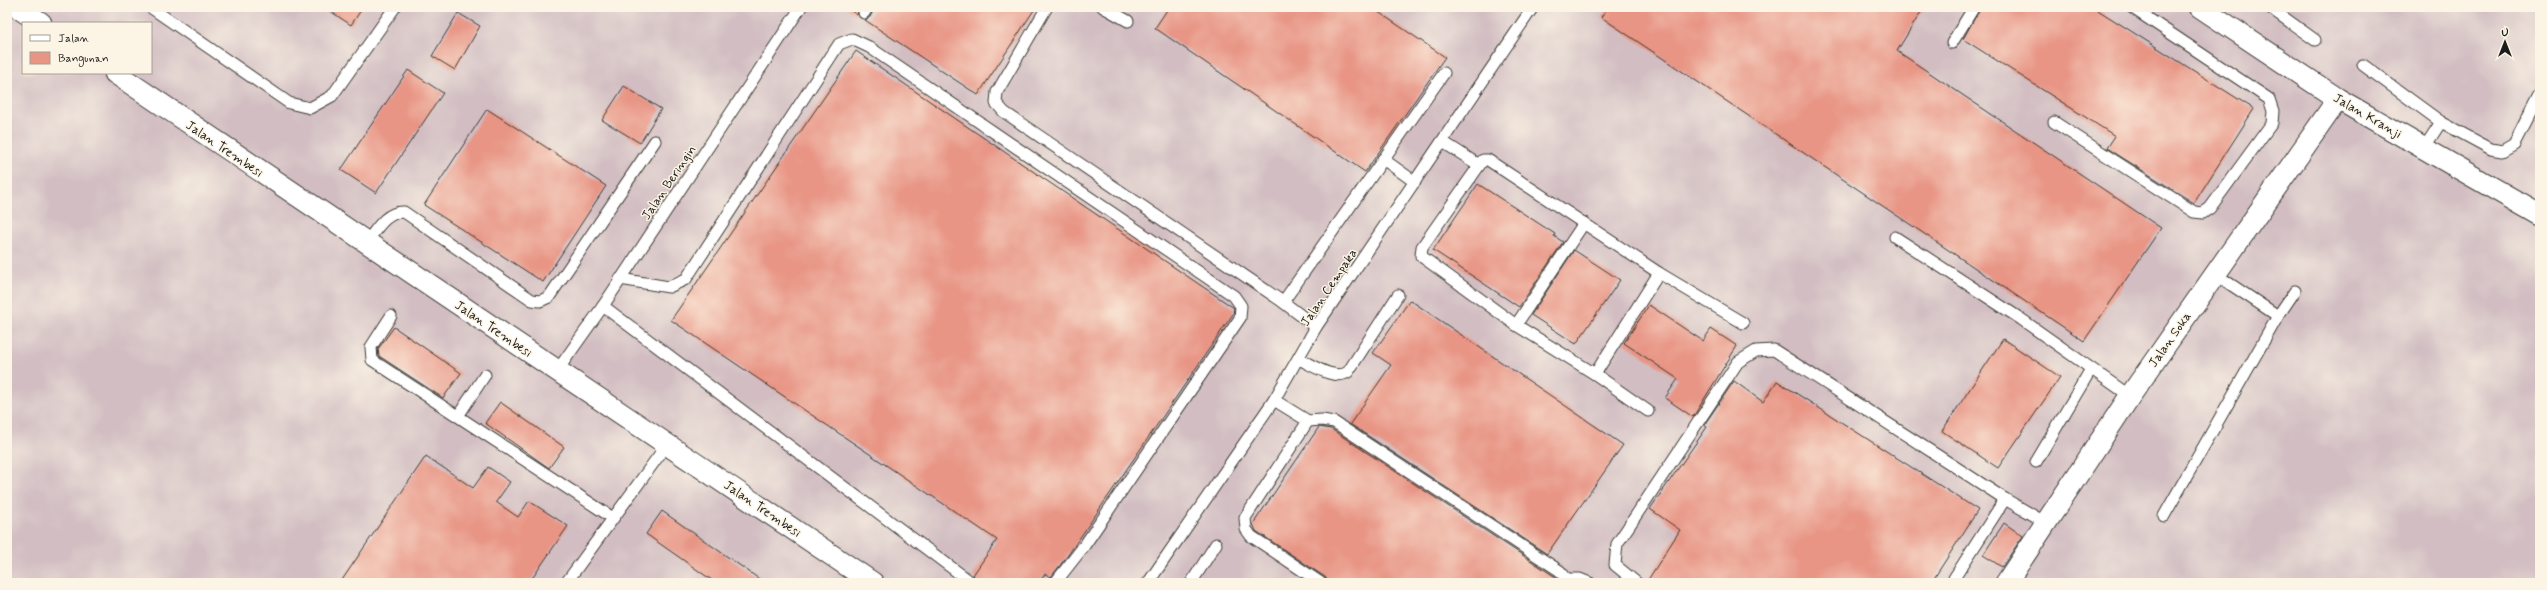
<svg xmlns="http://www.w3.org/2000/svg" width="2547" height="590" font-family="Mynerve,sans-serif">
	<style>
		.industrial { fill: #d2bec2; fill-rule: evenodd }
		.building { fill: #e89585 }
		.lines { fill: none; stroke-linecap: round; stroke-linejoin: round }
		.lane-casing { stroke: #3b3934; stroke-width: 13 }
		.street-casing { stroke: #3b3934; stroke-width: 23 }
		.lane { stroke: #fff; stroke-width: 11 }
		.street { stroke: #fff; stroke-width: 21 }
		.labels { text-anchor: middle; stroke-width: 3; stroke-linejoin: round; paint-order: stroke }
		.street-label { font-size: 13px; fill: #1c1c1c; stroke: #fcf5e5 }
	</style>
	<rect width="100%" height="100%" fill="#fcf5e5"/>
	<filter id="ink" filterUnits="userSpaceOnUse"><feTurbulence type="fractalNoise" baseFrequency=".025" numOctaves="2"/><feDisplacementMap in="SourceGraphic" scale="8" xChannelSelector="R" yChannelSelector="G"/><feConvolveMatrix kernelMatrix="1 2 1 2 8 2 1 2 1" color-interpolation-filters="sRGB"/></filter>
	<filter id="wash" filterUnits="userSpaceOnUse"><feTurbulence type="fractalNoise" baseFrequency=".012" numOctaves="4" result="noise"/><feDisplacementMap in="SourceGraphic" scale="16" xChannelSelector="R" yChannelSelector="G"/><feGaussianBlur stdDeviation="0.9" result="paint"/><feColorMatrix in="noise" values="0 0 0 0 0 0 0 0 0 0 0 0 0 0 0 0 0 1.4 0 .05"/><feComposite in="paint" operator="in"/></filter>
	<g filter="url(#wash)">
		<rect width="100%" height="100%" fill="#eddcba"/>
		<path class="industrial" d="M7 7H2540V583H7ZM23 23H151V73H23Z"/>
		<g id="blocks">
			<g class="building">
				<polygon points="324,7 363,7 351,25"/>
				<polygon points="846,7 860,7 857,15"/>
				<polygon points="875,7 1036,7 978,95 865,20 870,17"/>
				<polygon points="1169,7 1371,7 1445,57 1365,172 1155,28"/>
				<polygon points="1608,7 1924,7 1897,51 2161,228 2084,341 1601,17"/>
				<polygon points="1981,7 2093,7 2254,109 2194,203 2107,148 2115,136 1963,39"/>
				<polygon points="458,13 480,26 455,70 432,56"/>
				<polygon points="856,51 1234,308 1233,314 1068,555 1051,577 1045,574 1039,583 979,582 973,575 997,540 671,320"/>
				<polygon points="408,70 443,93 376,193 341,170"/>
				<polygon points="624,86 661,109 640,143 602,120"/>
				<polygon points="487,109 606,186 543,282 424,205"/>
				<polygon points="1478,184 1555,234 1554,236 1563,242 1519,307 1433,250"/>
				<polygon points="1574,250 1620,280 1576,344 1531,315"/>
				<polygon points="1410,300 1623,445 1547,554 1350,424 1391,365 1373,353"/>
				<polygon points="1649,305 1703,341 1711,329 1737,346 1693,417 1665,398 1678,379 1624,343"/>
				<polygon points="394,327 461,373 443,398 379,356 378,349"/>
				<polygon points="2003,339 2060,377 1998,468 1942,431"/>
				<polygon points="1734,381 1763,402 1777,381 1978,510 1931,583 1646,583 1680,530 1650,509 1707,427 1704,425"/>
				<polygon points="500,402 564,447 549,468 485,423"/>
				<polygon points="1319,427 1331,429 1539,566 1557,578 1559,583 1329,583 1325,577 1256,531 1253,524"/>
				<polygon points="426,456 473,488 488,467 510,482 496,502 518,517 529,501 568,526 529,583 340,583"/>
				<polygon points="662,511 765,583 716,583 646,534"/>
				<polygon points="2004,523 2023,536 2002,567 1983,555"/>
			</g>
		</g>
	</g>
	<g filter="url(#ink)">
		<use href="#blocks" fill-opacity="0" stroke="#3b3934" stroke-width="1"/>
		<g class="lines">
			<defs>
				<g id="lane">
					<polyline points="150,7 289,103 310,108 332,96 395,7"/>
					<polyline points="1047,7 997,92 996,103 1004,112 1283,302 1316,327"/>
					<polyline points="1103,7 1128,21"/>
					<polyline points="2269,7 2315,40"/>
					<polyline points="864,13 868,7"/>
					<polyline points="1952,43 1974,7"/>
					<polyline points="2363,65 2441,122"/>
					<polyline points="2054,122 2194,212 2203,213 2210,208 2272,123 2273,111 2269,99 2131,7"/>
					<polyline points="1443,142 1479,165"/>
					<polyline points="2424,148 2441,122 2491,149 2502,151 2514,144 2540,93"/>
					<polyline points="1383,159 1415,182"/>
					<polyline points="1895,237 2021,319 2130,396"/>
					<path d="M366 243C376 230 386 211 404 212L532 300 540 301 549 297 655 141"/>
					<polyline points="2215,274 2278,316 2295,291"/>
					<polyline points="620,279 669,287 686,279 839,44 852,39 869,47 1234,296 1241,306 1240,318 1084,546 1055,583"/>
					<polyline points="1283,302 1444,73"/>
					<polyline points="603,306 972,583"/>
					<polyline points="391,316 371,347 372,360 613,518"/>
					<polyline points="1516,325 1584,223"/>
					<path d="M1299 359C1312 365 1335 381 1348 372L1398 295"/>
					<polyline points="557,371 603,306 801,7"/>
					<polyline points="1595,374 1659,273"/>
					<polyline points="1274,400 1308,421 1245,518 1246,529 1251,536 1321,583"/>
					<polyline points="1648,411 1595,374 1516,325 1421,256 1422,247 1483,160 1488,160 1659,273 1743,323"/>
					<polyline points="458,416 485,375"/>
					<polyline points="1308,421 1322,420 1334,422 1560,571 1567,579 1566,583"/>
					<polyline points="2036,462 2091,369"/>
					<polyline points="2164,516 2278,316"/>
					<polyline points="1567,579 1580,579 1590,583"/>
					<polyline points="566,583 668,443"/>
					<polyline points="1148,583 1274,400 1316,327 1533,7"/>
					<polyline points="1191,583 1216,544"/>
					<polyline points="1637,583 1615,565 1617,544 1738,362 1756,351 1774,350 2005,499 2046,523"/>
					<polyline points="1951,583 2005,499"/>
				</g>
				<g id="street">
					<polyline points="17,7 41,23"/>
					<polyline points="2200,7 2338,99 2540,215"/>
					<polyline points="115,73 873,583"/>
					<polyline points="2006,583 2130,396 2338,99"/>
				</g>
			</defs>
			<use href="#lane" class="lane-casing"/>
			<use href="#street" class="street-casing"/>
			<use href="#lane" class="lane"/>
			<use href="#street" class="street"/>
		</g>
	</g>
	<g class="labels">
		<g class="street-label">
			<text transform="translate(2368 115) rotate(30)" y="5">Jalan Kranji</text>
			<text transform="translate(225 148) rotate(34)" y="5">Jalan Trembesi</text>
			<text transform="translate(668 182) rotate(-56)" y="5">Jalan Beringin</text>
			<text transform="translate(1328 287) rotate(-56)" y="5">Jalan Cempaka</text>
			<text transform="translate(494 328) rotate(34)" y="5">Jalan Trembesi</text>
			<text transform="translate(2169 339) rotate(-55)" y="5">Jalan Soka</text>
			<text transform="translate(763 508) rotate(34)" y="5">Jalan Trembesi</text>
		</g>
	</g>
	<rect width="2547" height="590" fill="none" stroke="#fcf5e5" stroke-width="24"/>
	<rect x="22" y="22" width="130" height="52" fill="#fcf5e5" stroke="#a29e95"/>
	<rect x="30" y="35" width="20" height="6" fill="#ffffff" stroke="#a29e95"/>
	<text x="58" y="42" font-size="12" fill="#1c1c1c">Jalan</text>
	<rect x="30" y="52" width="20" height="12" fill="#e89585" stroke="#a29e95"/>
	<text x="58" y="62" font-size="12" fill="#1c1c1c">Bangunan</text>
	<g transform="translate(2505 42)" stroke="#fcf5e5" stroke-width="3" paint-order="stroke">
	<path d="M0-3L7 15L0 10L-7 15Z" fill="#1c1c1c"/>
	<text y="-6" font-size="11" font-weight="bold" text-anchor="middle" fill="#1c1c1c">U</text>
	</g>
</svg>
